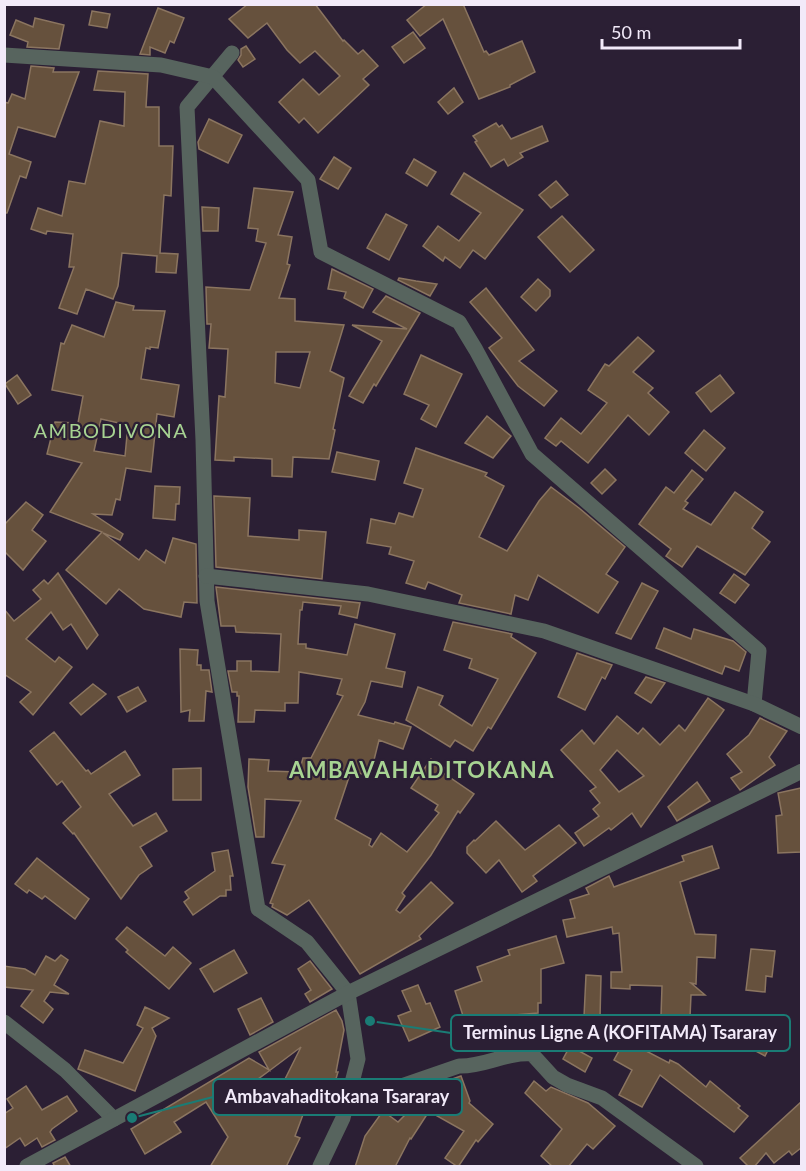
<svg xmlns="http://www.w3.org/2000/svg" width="806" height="1171" font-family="Lato,sans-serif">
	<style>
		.building { fill: #66513d; stroke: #8b7560; stroke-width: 1.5; fill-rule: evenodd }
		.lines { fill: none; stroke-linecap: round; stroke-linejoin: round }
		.minor { stroke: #57645e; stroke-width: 15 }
		.labels { text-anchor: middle; stroke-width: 4.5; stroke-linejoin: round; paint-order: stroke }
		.quarter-label { font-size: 20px; letter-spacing: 1.5px; fill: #a7d392; stroke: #2b1f34 }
		.district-label { font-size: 22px; font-weight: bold; letter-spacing: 1.5px; fill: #a7d392; stroke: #2b1f34 }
		.leader { fill: none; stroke: #1a7c75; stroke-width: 2 }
		.callout-dot { fill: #1a7c75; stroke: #2b1f34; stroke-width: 2 }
		.callout { fill: #2b1f34; stroke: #1a7c75; stroke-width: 2 }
		.callout-label { font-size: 18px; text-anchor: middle; font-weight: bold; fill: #f2eaf9 }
	</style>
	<rect width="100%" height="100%" fill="#2b1f34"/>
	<g class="building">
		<polygon points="248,4 315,4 343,41 344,40 358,54 363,50 378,66 363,79 369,85 318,133 304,118 299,123 279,102 303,79 319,95 340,76 315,51 300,63 287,50 267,23 248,38 229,19"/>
		<polygon points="427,4 463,4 484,52 486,51 489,55 522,41 535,72 510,85 510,87 479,99 443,19 420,36 407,20"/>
		<polygon points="158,8 184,18 174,43 170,41 165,53 150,47 150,55 140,54"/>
		<polygon points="92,11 110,14 107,28 89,25"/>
		<polygon points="35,18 64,25 59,49 27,47 28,42 10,35 16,20 33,27"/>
		<polygon points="413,32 425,48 404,63 392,47"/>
		<polygon points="246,46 255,59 243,67 238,60 241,55 241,49"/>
		<polygon points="31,66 54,68 53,72 79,72 55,137 18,127 9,154 31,162 26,178 20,176 7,213 4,213 4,102 8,103 12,94 25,99"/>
		<polygon points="98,71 148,74 146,107 159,107 159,146 173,146 171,196 164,195 160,253 178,254 176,273 156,272 157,256 122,253 118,286 113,299 86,289 77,314 59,308 74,267 69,267 73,234 47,231 46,234 31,229 38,208 62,216 69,181 85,184 100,121 124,126 125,92 94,90"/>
		<polygon points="454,88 463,102 448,114 438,102"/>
		<polygon points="209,119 242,135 228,163 199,149 198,142"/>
		<polygon points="496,123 499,127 502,125 511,139 542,126 548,141 520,153 523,157 508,166 504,159 491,167 475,142 477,141 473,136"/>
		<polygon points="334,157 351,168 338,189 320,179"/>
		<polygon points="414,159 436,172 427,186 406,173"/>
		<polygon points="464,173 523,210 485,259 473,250 460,268 445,257 443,261 423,246 438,226 459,241 481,213 451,194"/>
		<polygon points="556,181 568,195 551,208 539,195"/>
		<path d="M254 188 293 192 278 235 292 237 287 264 290 265 279 298 295 299V321L344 325 330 371 344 378 333 429 335 430 329 459 293 457 292 477 272 476V459L234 457V461L215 460 219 396 225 397 228 349 209 348 211 324H207L206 287 250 290 266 243 256 241 258 229 248 228ZM276 352H310L300 388 275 383Z"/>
		<polygon points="202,207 219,208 218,231 203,231"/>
		<polygon points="386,214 407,225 389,260 367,248"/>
		<polygon points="562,216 594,250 570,272 538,237"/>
		<polygon points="332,269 373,289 363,308 344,298 346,292 328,289"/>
		<polygon points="399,278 416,281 437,284 430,296 398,280"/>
		<polygon points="538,279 550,290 550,296 536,311 521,297"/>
		<polygon points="486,288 534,350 519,361 557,391 544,406 518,386 489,348 502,338 470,302"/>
		<polygon points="386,296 420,313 376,386 374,384 363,403 349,396 382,341 352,325 407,329 373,312"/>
		<path d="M116 302 134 306 133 310 165 311 158 348 150 347V349L146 348 141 379 179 385 174 417 157 414 151 472 126 468 120 500 116 499 112 515 93 514 123 534 120 540 103 533 139 560 146 550 165 563 173 538 196 544 197 603 184 602 181 617 144 609 119 589 106 604 66 570 102 532 50 512 82 463 47 454 55 422 78 423 83 396 52 390 61 343 64 344 72 325 104 337ZM101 419 128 425 125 456 94 451Z"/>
		<polygon points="638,337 654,351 633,372 653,388 648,393 669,412 649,435 628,415 588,463 561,441 556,446 545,438 561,418 581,434 607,403 588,390 605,364 609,366"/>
		<polygon points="421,355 462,374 436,427 421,419 429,405 404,394"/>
		<polygon points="17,375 31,395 18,404 5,384"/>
		<polygon points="720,375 734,393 711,412 696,393"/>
		<polygon points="487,416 511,436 493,458 465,443"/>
		<polygon points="704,430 725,448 706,471 685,453"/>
		<polygon points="416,448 487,473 485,476 504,486 479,537 507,551 539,501 551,487 579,508 625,547 606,574 618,582 598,613 538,575 528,600 515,595 511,614 459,603 462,595 428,582 425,589 406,583 414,561 389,554 391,547 367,543 371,519 395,524 399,513 413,517 423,489 404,483"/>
		<polygon points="337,452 379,461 375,480 332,472"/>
		<polygon points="605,469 616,480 602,494 591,483"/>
		<polygon points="692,470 703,479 685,501 688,503 683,509 711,525 735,492 763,512 752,528 770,542 745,575 697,546 682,567 666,556 671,549 639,524 666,487 674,493"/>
		<polygon points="155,486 180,487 179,504 176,504 175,520 153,518"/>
		<polygon points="214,496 250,498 248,536 299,540 299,530 326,532 322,579 216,567"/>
		<polygon points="26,502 43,515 32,530 46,541 23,570 4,551 4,525"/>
		<polygon points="58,573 98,635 87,649 71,624 63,630 51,612 26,639 55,662 59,657 72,667 33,715 20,702 31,692 4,674 4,609 14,621 41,599 33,590 44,580 48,584"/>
		<polygon points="734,574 749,585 735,603 720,593"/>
		<polygon points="642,583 658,591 631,639 616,633"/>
		<polygon points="216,587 360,603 357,618 339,614 341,606 303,602 302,610 300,610 298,644 306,644 306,648 347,655 355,624 395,634 386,668 405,672 402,687 371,681 365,702 358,715 394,724 395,722 411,727 403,749 379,740 370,776 351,771 335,819 371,839 369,845 372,847 381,833 407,852 439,813 435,810 438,805 411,788 431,759 445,768 442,772 474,794 460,813 458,811 431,855 402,893 405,896 396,910 400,913 431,882 453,903 419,936 421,939 360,974 309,900 287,915 272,907 273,904 270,903 285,865 272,863 301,801 265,799 264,837 256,837 248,787 249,759 269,760 268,771 299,772 303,758 311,758 343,696 337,694 342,679 299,672 298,703 285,703 285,711 255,710 254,722 238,722 239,696 237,696 237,692 232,692 228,671 237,671 237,661 251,661 251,671 279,672 281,634 236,632 235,626 221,626"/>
		<polygon points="453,622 512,634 511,637 536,653 491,729 488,727 473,751 455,740 450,747 406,720 418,687 443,696 439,705 472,726 498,679 469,668 472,659 444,650"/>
		<polygon points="664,628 691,639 694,629 733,641 746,652 739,671 725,666 722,674 656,648"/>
		<polygon points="180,649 198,650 197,665 201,665 201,670 209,670 212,692 206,691 204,721 189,721 190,710 181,712"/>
		<polygon points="577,653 612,665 605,679 602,677 585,710 558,697"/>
		<polygon points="646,677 665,683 651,703 635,693"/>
		<polygon points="93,684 106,694 81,715 70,703"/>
		<polygon points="138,687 146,701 127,712 118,697"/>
		<path d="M708 698 724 710 641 827 632 813 611 830 609 828 584 846 575 833 599 816 593 809 600 803 590 791 596 787 561 750 582 730 594 744 617 716 638 734 643 728 660 745 679 725 685 731ZM617 750 644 776 619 792 600 770Z"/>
		<polygon points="760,718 787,731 769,757 775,765 740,790 731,778 742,772 727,754 749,735"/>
		<polygon points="54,732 86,771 88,770 91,774 125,751 140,775 109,794 133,826 156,813 167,831 140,847 152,866 139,875 121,899 74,833 73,834 63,823 81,807 62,781 57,785 30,751"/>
		<polygon points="201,768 201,800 173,800 173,769"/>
		<polygon points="697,782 710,801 677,821 668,807"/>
		<polygon points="801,788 801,852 778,853 776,816 782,815 778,793"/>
		<polygon points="496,821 525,850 559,825 576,843 533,876 537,881 522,892 499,860 486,873 467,853 467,847 474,840 475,841"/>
		<polygon points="712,846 719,868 680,882 695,934 716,935 715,958 697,957 696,984 691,983 705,995 691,995 690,1017 661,1016 662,986 630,985 630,989 611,988 611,972 622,972 619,933 613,934 612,927 567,937 563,920 575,918 570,900 589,894 586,888 609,876 614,887 684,861 682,856"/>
		<polygon points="228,850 233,876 230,876 231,890 226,890 226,896 220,896 193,915 184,902 189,898 185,892 215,871 212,853"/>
		<polygon points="37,858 89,899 75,919 45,896 42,899 29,890 27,893 15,884"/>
		<polygon points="127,927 165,956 173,947 191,963 169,989 126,952 128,950 116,939"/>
		<polygon points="556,936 564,963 541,969 541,1003 538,1003 538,1013 514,1015 524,1020 495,1020 495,1035 475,1035 476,1017 465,1022 455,991 482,981 477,967 510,955 508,950"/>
		<polygon points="751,949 775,951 772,977 766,976 765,992 746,990"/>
		<polygon points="234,950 247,973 214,992 200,969"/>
		<polygon points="61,955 68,960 54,985 69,994 50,992 44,1001 53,1009 43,1023 21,1006 33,990 4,987 4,966 25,969 35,975 46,956 55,961"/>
		<polygon points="310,961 332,989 310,1002 305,994 311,990 298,969"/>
		<polygon points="586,975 601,976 600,1018 584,1017"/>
		<polygon points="418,985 426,1004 430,1003 440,1027 409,1041 398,1016 411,1011 402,991"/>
		<polygon points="261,998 273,1022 250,1035 238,1009"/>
		<polygon points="145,1007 169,1018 152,1028 156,1036 135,1091 78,1069 85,1050 123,1063 143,1028 137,1025"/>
		<path d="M336 1010 342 1021 344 1030 336 1072H338L329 1102 310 1096 295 1136 300 1138 286 1167H210L228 1137 206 1102 174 1122 181 1132 145 1154 131 1129 249 1058 269 1070 259 1052ZM301 1047 267 1115 239 1093 269 1071Z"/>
		<polygon points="758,1027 775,1036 765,1056 748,1047"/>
		<polygon points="625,1040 669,1063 670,1060 678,1064 706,1087 710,1081 740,1106 738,1108 748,1116 734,1132 660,1075 642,1107 619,1095 632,1070 614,1060"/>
		<polygon points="570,1046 592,1058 585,1072 563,1059"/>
		<polygon points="461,1076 470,1101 469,1103 493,1124 478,1142 476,1140 458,1167 445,1158 464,1131 430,1112 446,1081"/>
		<polygon points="534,1081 546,1091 551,1087 588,1103 615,1126 593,1149 587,1144 568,1167 553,1167 541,1156 562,1129 525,1093"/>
		<polygon points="26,1086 42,1110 67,1096 77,1111 52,1129 50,1132 55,1140 42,1147 37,1138 25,1146 20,1138 4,1149 4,1114 13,1108 7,1099"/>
		<polygon points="801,1102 801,1148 792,1155 789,1151 774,1163 766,1153 754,1167 749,1167 740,1158"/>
		<polygon points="412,1108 426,1116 411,1139 410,1138 395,1167 355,1167 365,1136 383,1111 398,1122"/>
		<polygon points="65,1157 71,1167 55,1167 53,1163"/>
	</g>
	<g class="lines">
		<g class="minor">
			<polyline points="232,53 187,107 203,440 207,601 258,909 307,942 348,993 358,1059 343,1118 320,1166"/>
			<polyline points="4,55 161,65 213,77 308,180 321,252 459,322 476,350 532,454 759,651 754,704"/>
			<polyline points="206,576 368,594 544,631 754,704 802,727"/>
			<polyline points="4,1022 65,1070 114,1119"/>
			<path d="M346 1105 459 1066C484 1067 506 1052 532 1054L553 1077 567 1085 602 1098 696 1166"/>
			<polyline points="27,1166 348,993 802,771"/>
		</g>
	</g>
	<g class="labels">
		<g class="quarter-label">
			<text x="111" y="438">AMBODIVONA</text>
		</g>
		<g class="district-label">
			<text x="422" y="778">AMBAVAHADITOKANA</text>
		</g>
	</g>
	<path class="leader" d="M370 1021L451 1033M132 1118L213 1097"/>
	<g class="callout-dot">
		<circle cx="370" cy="1021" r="6"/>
		<circle cx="132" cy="1118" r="6"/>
	</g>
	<g class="callout">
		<rect x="451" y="1015" width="339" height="36" rx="6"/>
		<rect x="213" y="1079" width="249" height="36" rx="6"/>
	</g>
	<g class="callout-label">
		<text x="620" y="1039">Terminus Ligne A (KOFITAMA) Tsararay</text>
		<text x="337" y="1103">Ambavahaditokana Tsararay</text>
	</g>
	<rect width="806" height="1171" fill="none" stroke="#f2eaf9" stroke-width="12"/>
	<path d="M602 39v9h138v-9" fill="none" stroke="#f2eaf9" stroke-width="3"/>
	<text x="611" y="39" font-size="18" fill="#f2eaf9" stroke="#2b1f34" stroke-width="4.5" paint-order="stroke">50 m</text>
</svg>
